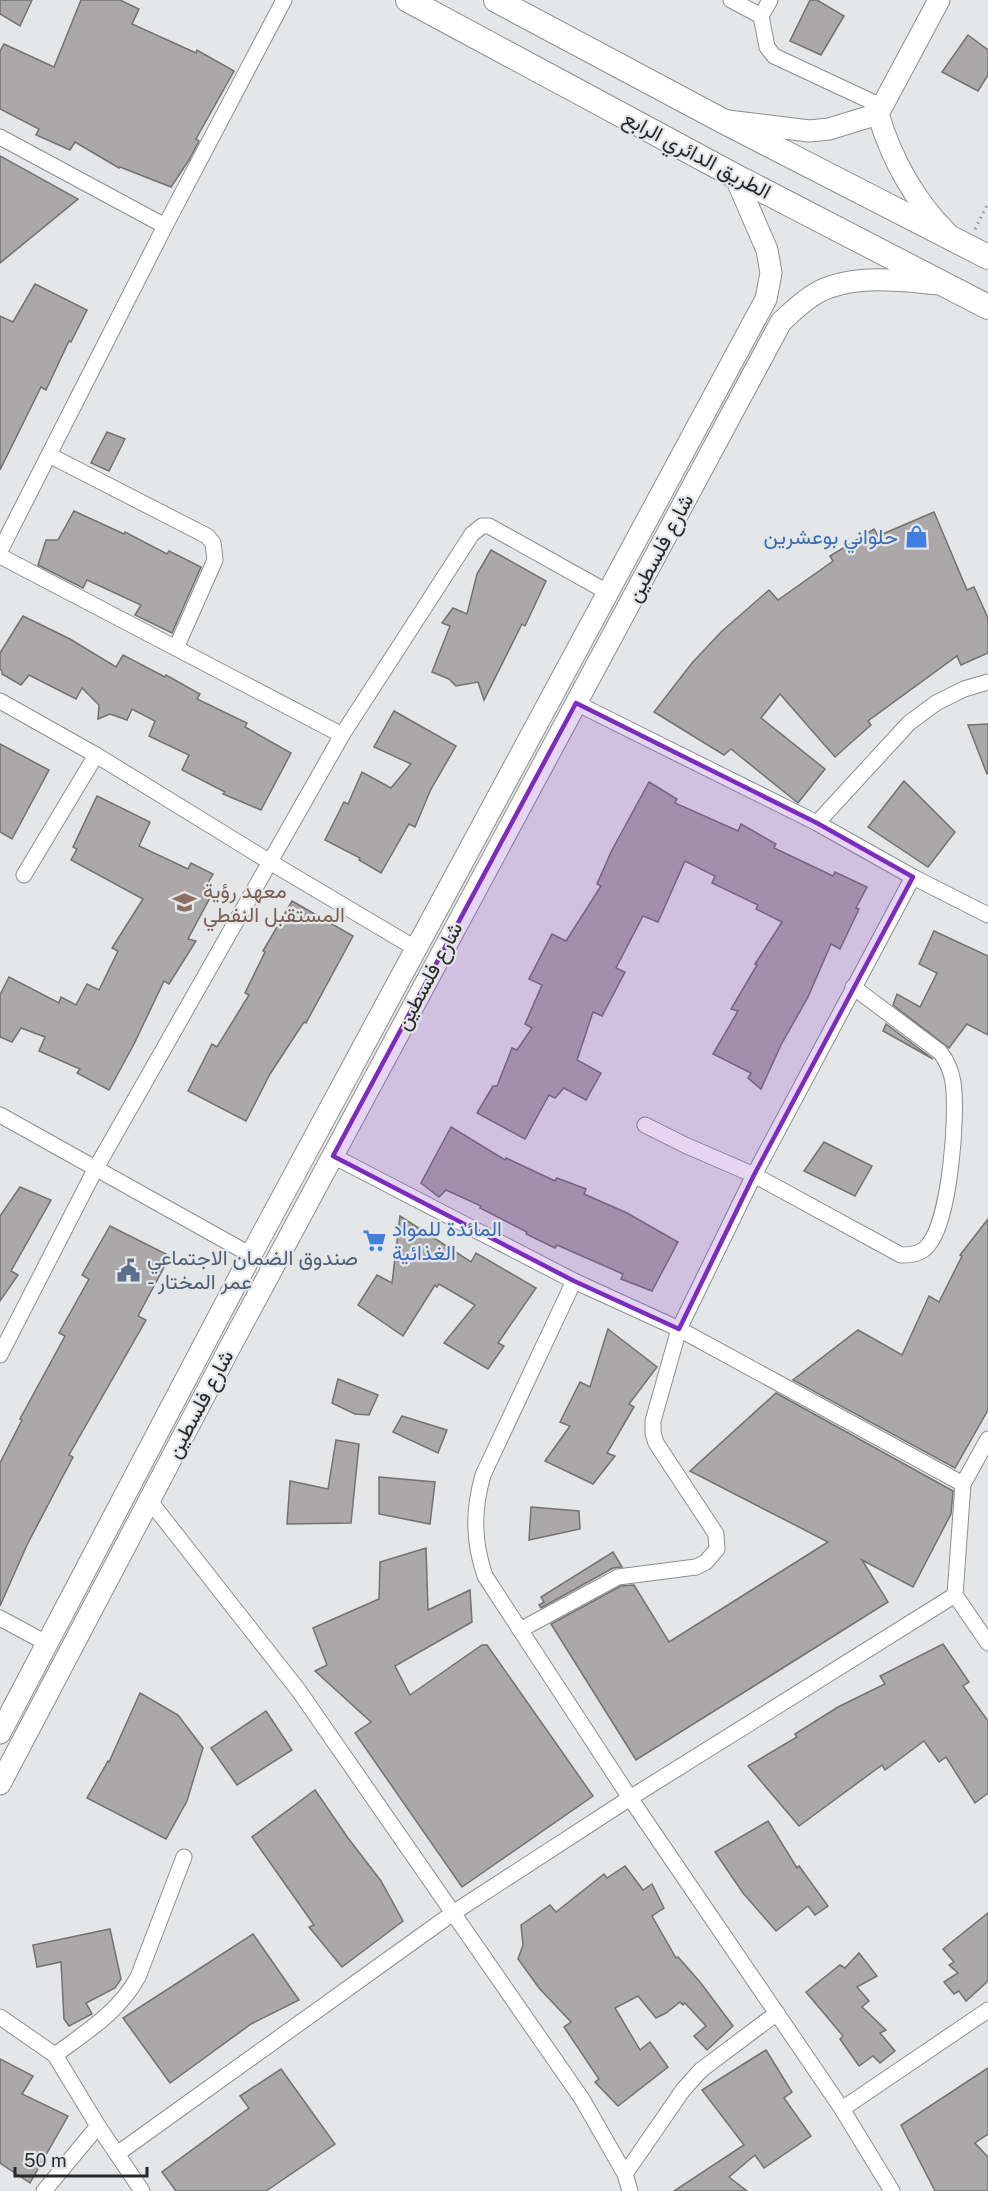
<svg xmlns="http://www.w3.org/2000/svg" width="988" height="2191" font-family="'Public Sans',Vazirmatn,sans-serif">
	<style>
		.building { fill: #aba8a9; stroke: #737172; stroke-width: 1.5 }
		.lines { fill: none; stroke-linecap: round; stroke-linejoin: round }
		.street-casing { stroke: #8c8f90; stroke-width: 17 }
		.secondary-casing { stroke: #8c8f90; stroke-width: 23 }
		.primary-casing { stroke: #8c8f90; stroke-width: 26 }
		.path { stroke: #929395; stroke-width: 3; stroke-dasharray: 1.5 4.5; stroke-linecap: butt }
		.street { stroke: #fff; stroke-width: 15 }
		.secondary { stroke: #fff; stroke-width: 21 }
		.primary { stroke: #fff; stroke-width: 24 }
		.marked { fill: #7b2cbf; fill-opacity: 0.2; stroke: #7b2cbf; stroke-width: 4.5; stroke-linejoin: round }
		.labels { text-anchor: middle; stroke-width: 4.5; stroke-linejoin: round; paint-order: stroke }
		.street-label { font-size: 21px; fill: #28292a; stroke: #e4e6e8 }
		.shop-label { font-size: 21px; fill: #366cbe; stroke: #e4e6e8; text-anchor: end }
		.education-label { font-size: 21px; fill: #785e54; stroke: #e4e6e8; text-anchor: start }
		.service-label { font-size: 21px; fill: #4e5e75; stroke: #e4e6e8; text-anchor: start }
	</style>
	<rect width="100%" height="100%" fill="#e4e6e8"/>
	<g class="building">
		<polygon points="0,0 32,0 20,26 0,14"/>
		<polygon points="81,0 120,0 139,9 132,24 196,53 197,50 234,71 196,139 199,141 189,160 171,187 120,167 119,168 75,142 70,150 36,135 39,129 0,109 0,51 4,44 54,67"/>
		<polygon points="810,0 817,0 844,16 821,55 790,41"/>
		<polygon points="968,35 988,50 988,75 978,91 942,72"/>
		<polygon points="0,156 78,199 0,263"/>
		<polygon points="35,284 87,310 71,342 69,341 46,390 41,387 0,470 0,316 13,322"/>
		<polygon points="107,432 125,439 109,471 91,463"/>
		<polygon points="74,511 124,534 125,532 167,554 169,551 201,567 172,633 135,615 141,605 87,580 83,588 38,565 46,540 58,540"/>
		<polygon points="934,512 967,590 974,587 988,618 988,653 961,665 957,656 868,721 871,725 835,757 780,694 761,718 825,769 798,803 731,749 724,755 654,712 692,663 721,632 769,590 778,600 833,561 830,556 874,529 878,536"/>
		<polygon points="491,550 546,581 525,626 522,624 484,700 478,682 456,686 449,679 432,672 450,626 442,623 453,608 467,614 477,574"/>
		<polygon points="23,616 70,639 116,667 123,655 165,677 166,675 200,694 197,699 247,723 245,727 291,753 261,810 223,794 225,792 182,770 189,755 149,736 155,721 132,709 127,720 110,714 98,719 99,705 82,688 76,699 29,675 21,685 2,674 2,671 0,669 0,653"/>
		<polygon points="394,711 456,746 431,789 415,827 409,824 381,873 359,860 360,858 325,840 344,802 348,804 362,772 391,788 411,764 374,747"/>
		<polygon points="988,724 988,774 987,774 968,725"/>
		<polygon points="0,744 49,770 12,839 0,832"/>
		<polygon points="904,781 955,832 928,867 868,827"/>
		<polygon points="649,782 677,799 675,803 738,831 741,824 776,844 774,848 833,876 835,872 867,887 856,908 859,909 840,949 831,944 808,997 781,1045 761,1089 748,1078 751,1073 713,1054 738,1011 731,1009 757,965 755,964 782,922 756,909 758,905 712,883 715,876 685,861 658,922 643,916 616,968 625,972 602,1016 593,1012 577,1060 601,1073 586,1100 564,1088 555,1098 549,1095 525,1139 477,1113 493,1086 497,1086 512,1048 517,1050 532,1028 525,1024 542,985 529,979 552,934 566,941 601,886 597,884 611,852"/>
		<polygon points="97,796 150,822 139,846 188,869 191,863 213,874 205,888 213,892 188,939 196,941 169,984 164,981 134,1044 109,1090 77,1073 80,1069 39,1051 45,1037 21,1028 12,1042 0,1037 0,995 9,977 59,1003 61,997 76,1005 87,984 99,990 118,951 112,948 143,899 71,860 77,849 73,847"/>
		<polygon points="292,901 353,936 306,1023 304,1022 270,1074 246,1121 188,1091 212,1044 217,1047 249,995 245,993 265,952 263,951"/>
		<polygon points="934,931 988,956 988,1035 967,1024 949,1048 893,1005 897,994 920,1007 937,973 919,964"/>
		<polygon points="886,1024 933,1059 883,1031"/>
		<polygon points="451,1127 505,1160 506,1158 555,1181 557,1178 586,1189 584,1194 627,1213 678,1242 652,1291 621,1279 623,1274 557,1245 555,1248 526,1234 527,1232 480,1208 481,1206 446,1190 439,1197 421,1183"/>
		<polygon points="824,1142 872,1166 855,1196 804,1171"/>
		<polygon points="20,1187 51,1200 11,1271 18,1275 0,1301 0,1216"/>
		<polygon points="400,1216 471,1262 476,1253 536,1288 498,1343 504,1346 488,1369 444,1343 475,1305 439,1284 437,1287 435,1285 403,1336 358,1305 377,1275 392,1283"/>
		<polygon points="988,1219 988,1410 955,1468 793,1380 858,1330 902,1355 929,1296 939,1302 962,1256 960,1255"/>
		<polygon points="110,1226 170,1256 138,1316 146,1320 69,1455 73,1457 27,1545 0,1606 0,1463 22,1420 20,1419 65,1336 59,1333 89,1279 82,1275"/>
		<polygon points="608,1329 657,1367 629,1404 634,1407 607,1453 615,1456 593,1484 545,1461 570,1426 560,1422 580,1382 590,1387"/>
		<polygon points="338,1379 378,1395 369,1415 355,1414 332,1403"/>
		<polygon points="776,1393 953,1491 951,1514 913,1587 862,1560 888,1602 636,1760 551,1624 621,1586 634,1585 669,1642 828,1542 690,1471"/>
		<polygon points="402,1416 447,1430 438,1453 393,1432"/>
		<polygon points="336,1440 359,1444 351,1523 287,1524 290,1481 328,1489"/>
		<polygon points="379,1477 435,1482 430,1524 379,1514"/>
		<polygon points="531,1507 579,1511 580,1529 529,1540"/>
		<polygon points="426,1548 428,1610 470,1590 472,1622 395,1666 410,1695 482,1645 487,1645 593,1796 462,1887 355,1733 371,1722 315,1671 327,1665 313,1628 379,1599 380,1562"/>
		<polygon points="613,1552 622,1567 613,1568 541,1608 539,1605 544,1602 541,1597"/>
		<polygon points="943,1644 969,1682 963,1686 988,1721 988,1793 975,1803 946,1757 939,1762 924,1741 885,1770 882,1765 799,1826 748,1766 797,1737 795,1734 838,1707 885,1684 880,1676"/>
		<polygon points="140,1693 178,1715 203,1748 187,1801 166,1839 87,1798 108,1761 109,1762"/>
		<polygon points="266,1711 292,1750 237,1785 211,1748"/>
		<polygon points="315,1790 348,1838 381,1881 403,1921 342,1967 309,1927 314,1925 252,1837"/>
		<polygon points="768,1821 797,1868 799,1866 828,1906 815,1915 808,1906 776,1931 743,1893 715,1852"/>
		<polygon points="625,1866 643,1890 652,1884 664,1908 652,1916 676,1958 678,1957 700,1982 733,2026 707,2050 694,2036 706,2026 685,2003 683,2005 680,2002 666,2013 656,2018 638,1996 615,2008 640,2050 650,2042 668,2067 618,2106 595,2082 599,2079 564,2027 571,2022 539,1988 518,1959 523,1945 521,1925 550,1905 556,1912 604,1874 607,1878"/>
		<polygon points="988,1913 988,1981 966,2001 959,1991 954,1994 944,1982 958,1973 949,1965 954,1962 943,1949"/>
		<polygon points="110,1929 121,1979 115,1988 86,2003 92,2014 69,2026 64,2019 61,1962 37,1967 33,1945"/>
		<polygon points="253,1934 299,2000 251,2024 170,2083 123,2018"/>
		<polygon points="859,1953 877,1976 857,1987 869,2001 862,2007 886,2030 880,2033 895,2051 880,2063 873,2056 859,2066 840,2039 843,2036 806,1992 840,1965 845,1968"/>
		<polygon points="766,2050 792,2092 784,2098 811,2136 764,2168 755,2155 729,2177 747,2191 674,2191 744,2145 702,2090"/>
		<polygon points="0,2059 33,2076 22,2094 68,2116 30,2183 0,2163"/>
		<polygon points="988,2068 988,2134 975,2143 988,2157 988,2191 935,2191 901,2125"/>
		<polygon points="281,2069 335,2144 266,2191 176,2191 162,2172 249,2108 240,2096"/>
	</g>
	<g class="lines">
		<defs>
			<g id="street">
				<polyline points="731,0 761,16"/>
				<polyline points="770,0 761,16 767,47 774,56 881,106"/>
				<polyline points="0,137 165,226"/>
				<polyline points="49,455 207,536 213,543 215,560 176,648"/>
				<polyline points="0,551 165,226 284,0"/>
				<polyline points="0,556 342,735"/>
				<polyline points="0,701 96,755 270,862 415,948"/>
				<polyline points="576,703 817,823 913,877 988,915"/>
				<polyline points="817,823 909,723 936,703 964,689 988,682"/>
				<polyline points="24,875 96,755"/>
				<polyline points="0,1115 251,1255"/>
				<path d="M645 1125 685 1145 754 1175 901 1255C912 1255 922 1254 929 1244 950 1218 958 1115 953 1082 951 1070 947 1061 940 1052L853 987"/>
				<polyline points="333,1156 574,1281 679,1329 963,1484"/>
				<path d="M574 1281 483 1475C473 1510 473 1541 485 1576L630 1798 842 2109 892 2191"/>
				<polyline points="0,1355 96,1168 342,735 472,534 482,526 489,526 609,593"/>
				<polyline points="988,1439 963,1484 955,1595 988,1643"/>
				<polyline points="149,1500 299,1691 582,2099 625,2174 630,2191"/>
				<polyline points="0,1618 48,1644"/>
				<polyline points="520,1630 618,1577 696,1567 706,1562 717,1549 716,1534 656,1443 653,1433 653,1421 679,1329 754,1175 913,877"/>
				<polyline points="0,2017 55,2055 98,2126 142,2191"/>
				<path d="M55 2055C86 2032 119 2012 138 1977L184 1857"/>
				<polyline points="842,2109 988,2010"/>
				<polyline points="117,2154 453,1913 630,1798 955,1595"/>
				<polyline points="625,2174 683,2090 701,2070 777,2013"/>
				<polyline points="44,2191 98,2126"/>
			</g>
			<g id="secondary">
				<path d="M939 0 878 114C892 160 913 199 947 233"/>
				<polyline points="728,121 809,131 829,129 878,114"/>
				<polyline points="0,1733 251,1255 766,299 771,273 767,250 735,176"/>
				<path d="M0 1784 229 1349 781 322C795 309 811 293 830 287 865 275 904 281 940 284"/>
			</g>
			<g id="primary">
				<polyline points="408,0 735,176 988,307"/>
				<polyline points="496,0 721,120 988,257"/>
			</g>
		</defs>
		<use href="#street" class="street-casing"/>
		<use href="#secondary" class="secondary-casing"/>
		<use href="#primary" class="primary-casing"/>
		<polyline class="path" points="975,229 988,203"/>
		<use href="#street" class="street"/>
		<use href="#secondary" class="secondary"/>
		<use href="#primary" class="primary"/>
	</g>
	<path class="marked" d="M576 703 817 823 913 877 754 1175 679 1329 574 1281 333 1156Z"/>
	<defs>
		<symbol id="shop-bare" viewBox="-9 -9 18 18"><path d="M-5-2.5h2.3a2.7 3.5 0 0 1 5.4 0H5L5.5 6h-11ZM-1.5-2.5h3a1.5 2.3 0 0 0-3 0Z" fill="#3f7fe0" stroke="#e4e6e8" stroke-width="2.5" paint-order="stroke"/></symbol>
		<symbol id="school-bare" viewBox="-9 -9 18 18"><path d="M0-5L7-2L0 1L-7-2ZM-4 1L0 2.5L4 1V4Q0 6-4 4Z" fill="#8d6e63" stroke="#e4e6e8" stroke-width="2.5" paint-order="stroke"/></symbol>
		<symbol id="supermarket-bare" viewBox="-9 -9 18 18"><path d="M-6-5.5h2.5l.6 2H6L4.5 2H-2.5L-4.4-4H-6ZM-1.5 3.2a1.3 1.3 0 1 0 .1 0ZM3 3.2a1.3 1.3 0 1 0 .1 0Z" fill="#3f7fe0" stroke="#e4e6e8" stroke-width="2.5" paint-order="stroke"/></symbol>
		<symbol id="civic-bare" viewBox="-9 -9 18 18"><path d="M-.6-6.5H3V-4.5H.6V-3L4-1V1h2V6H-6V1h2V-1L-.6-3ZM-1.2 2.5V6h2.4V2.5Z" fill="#5c6f8a" stroke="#e4e6e8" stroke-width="2.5" paint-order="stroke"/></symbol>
	</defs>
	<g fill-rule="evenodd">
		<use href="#shop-bare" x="900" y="520" width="33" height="33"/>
		<use href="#school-bare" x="168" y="886" width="33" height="33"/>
		<use href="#supermarket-bare" x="358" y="1224" width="33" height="33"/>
		<use href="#civic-bare" x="112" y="1254" width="33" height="33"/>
	</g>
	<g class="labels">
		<g class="street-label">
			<text transform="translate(697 155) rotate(28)" y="7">الطريق الدائري الرابع</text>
			<text transform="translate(660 548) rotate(-62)" y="7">شارع فلسطين</text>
			<text transform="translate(429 976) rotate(-62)" y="7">شارع فلسطين</text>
			<text transform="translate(200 1404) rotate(-62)" y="7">شارع فلسطين</text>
		</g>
		<g class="shop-label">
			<text x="898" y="544">حلواني بوعشرين</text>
			<text x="392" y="1236" text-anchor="start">المائدة للمواد<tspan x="392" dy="24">الغذائية</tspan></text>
		</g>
		<g class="education-label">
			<text x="203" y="898">معهد رؤية<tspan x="203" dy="24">المستقبل النفطي</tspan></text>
		</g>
		<g class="service-label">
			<text x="147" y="1265">صندوق الضمان الاجتماعي<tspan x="147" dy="24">- عمر المختار</tspan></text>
		</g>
	</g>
	<path d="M15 2167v9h132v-9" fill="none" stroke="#28292a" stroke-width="3"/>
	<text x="24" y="2167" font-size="18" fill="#28292a" stroke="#e4e6e8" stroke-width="4.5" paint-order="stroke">50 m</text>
</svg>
